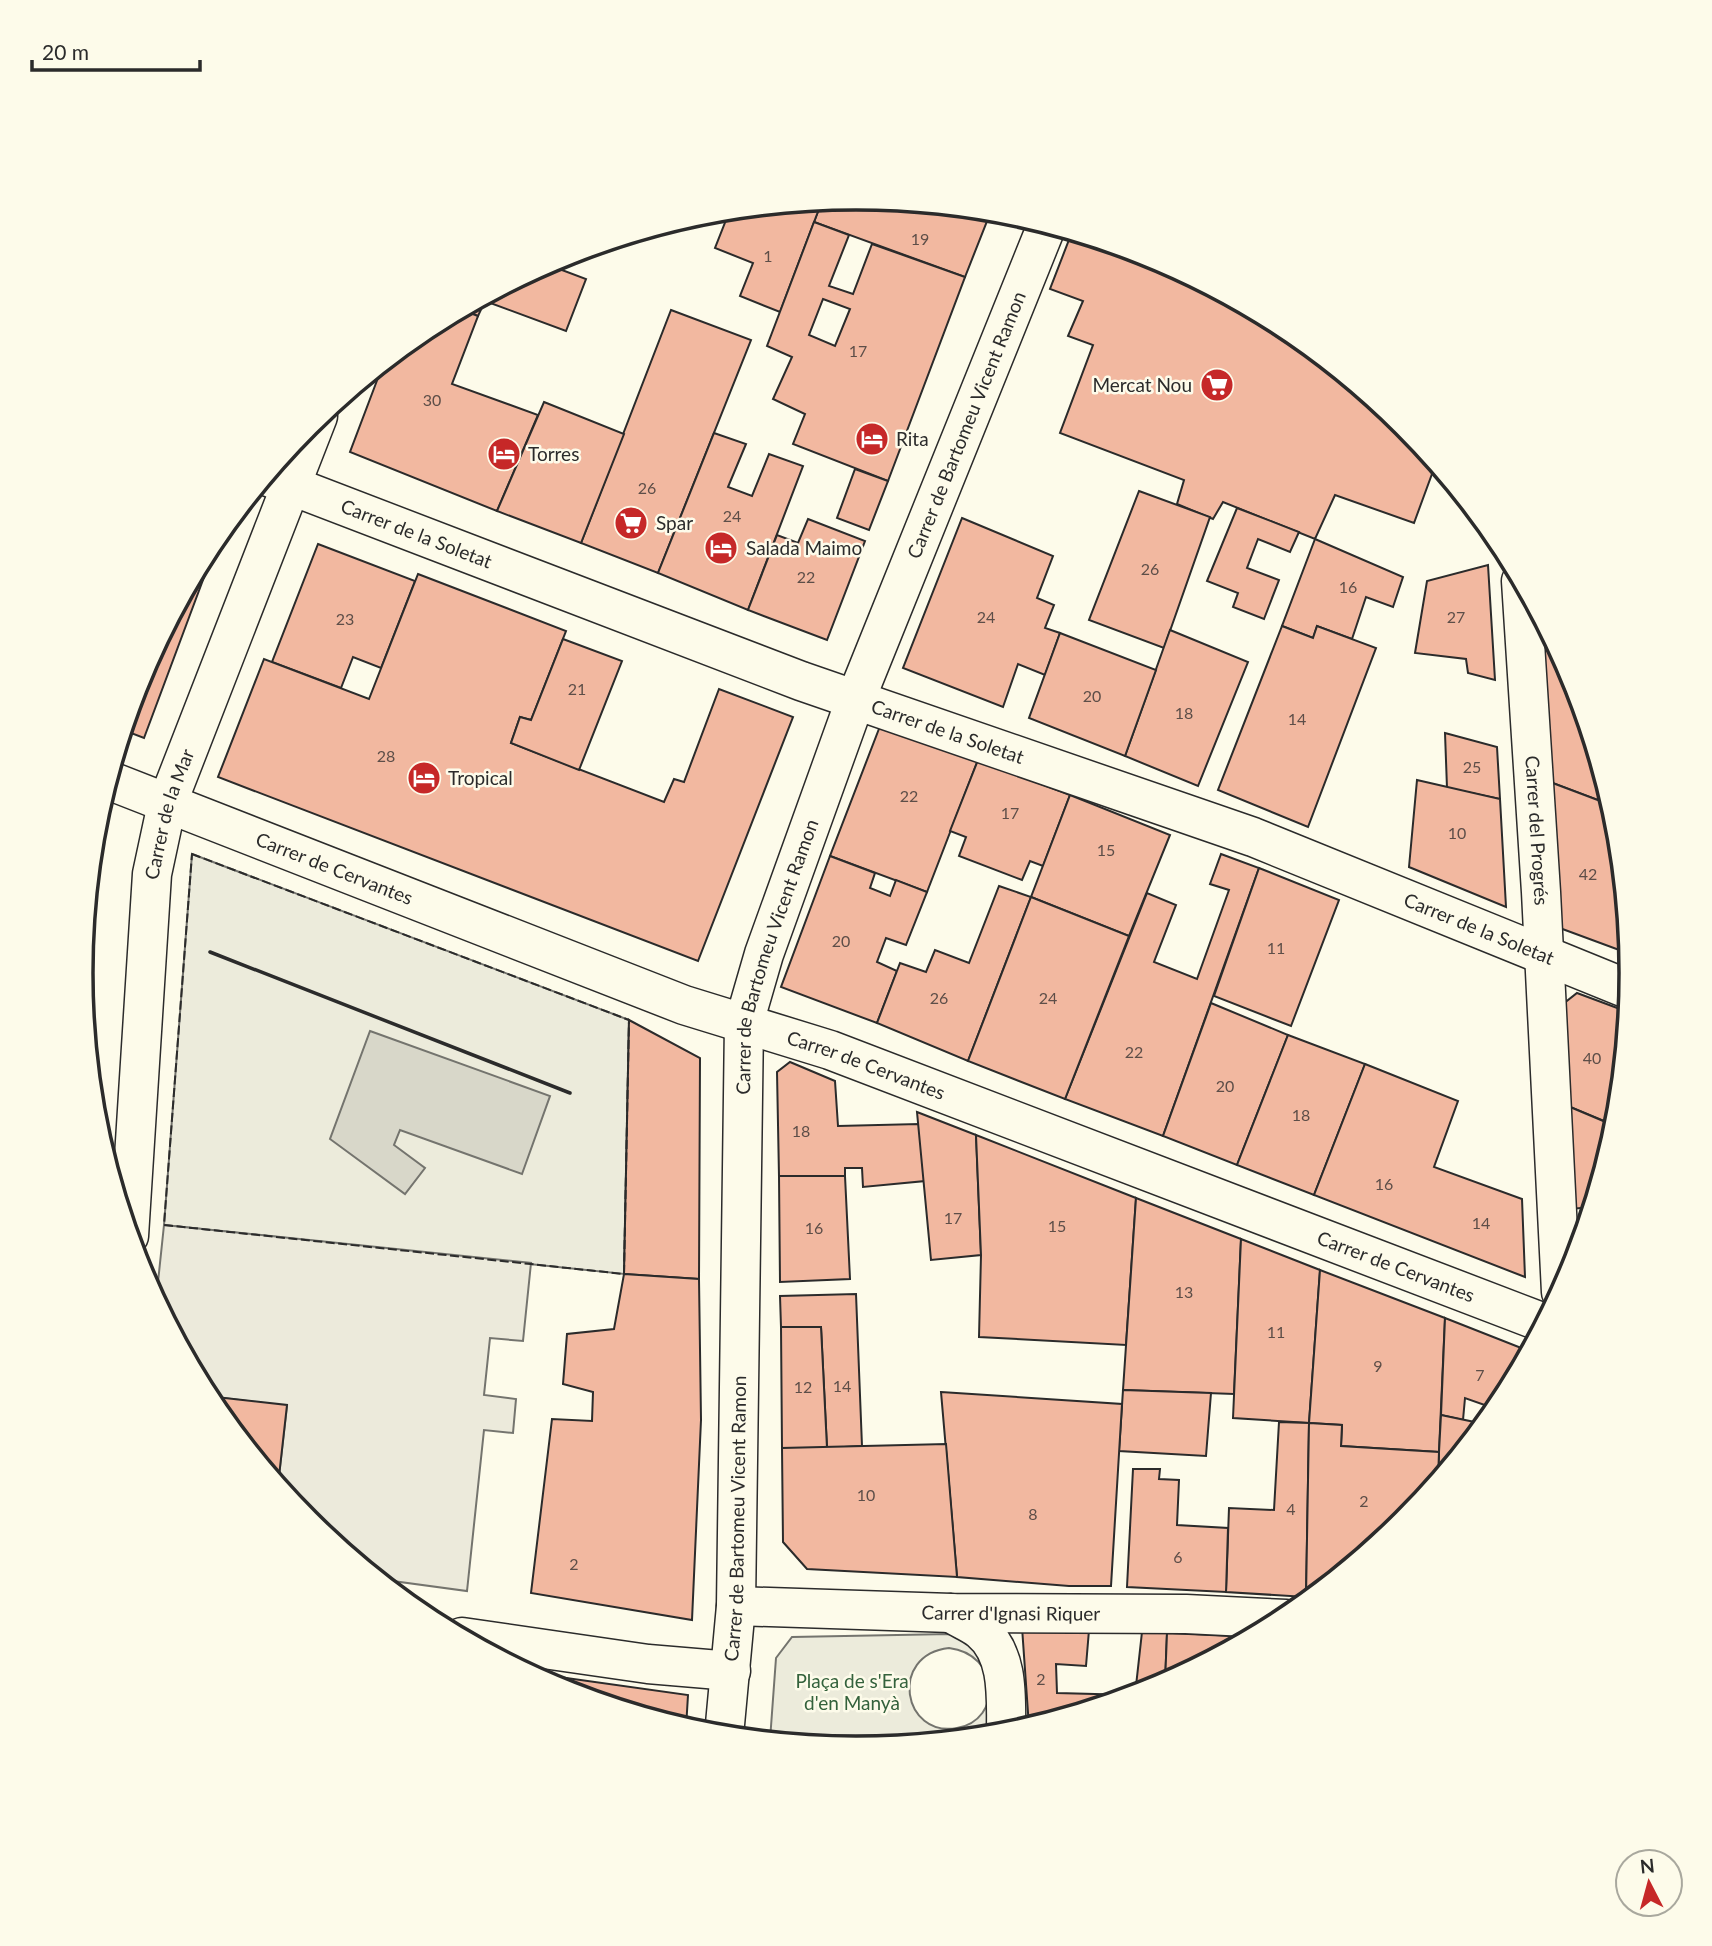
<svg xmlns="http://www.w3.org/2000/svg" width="1712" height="1946" font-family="Lato,sans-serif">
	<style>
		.green { fill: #ecebdb; stroke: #74746e; stroke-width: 2; fill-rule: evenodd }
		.parking { fill: #eceadb; stroke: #74746e; stroke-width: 2 }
		.water { fill: #d8d7c9; stroke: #74746e; stroke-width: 2 }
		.building { fill: #f2b8a0; stroke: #2b2b2b; stroke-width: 2; fill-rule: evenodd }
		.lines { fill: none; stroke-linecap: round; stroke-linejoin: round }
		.minor-casing { stroke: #2b2b2b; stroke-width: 41 }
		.minor { stroke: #fdfbea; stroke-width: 38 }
		.fence { stroke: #2b2b2b; stroke-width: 2; stroke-dasharray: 9 3.5; stroke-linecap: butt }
		.wall { stroke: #2b2b2b; stroke-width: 3.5 }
		.labels { text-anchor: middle; stroke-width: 5; stroke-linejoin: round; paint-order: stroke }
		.number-label { font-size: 16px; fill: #5d4e48 }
		.poi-label { font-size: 19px; fill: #2b2b2b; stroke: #fdfbea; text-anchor: start }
		.street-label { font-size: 19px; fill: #2b2b2b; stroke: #fdfbea }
		.park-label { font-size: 19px; fill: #34623c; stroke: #fdfbea }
		.rim { fill: none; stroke: #2b2b2b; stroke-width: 3.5 }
	</style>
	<rect width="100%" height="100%" fill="#fdfbea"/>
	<g class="green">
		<polygon points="192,854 629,1020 624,1274 164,1225"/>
		<path d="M950 1634C958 1638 969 1642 975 1648 997 1670 991 1707 991 1735L856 1748 770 1740 776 1658 792 1637ZM949 1648C1000 1654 1003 1720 957 1728 903 1738 888 1655 949 1648Z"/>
	</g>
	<polygon class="parking" points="164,1225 531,1263 523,1341 490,1338 484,1395 516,1399 513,1433 484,1430 467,1591 378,1579 307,1521 278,1485 287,1406 207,1396 156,1301"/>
	<polygon class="water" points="370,1031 550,1096 522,1174 400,1130 394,1145 425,1168 405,1194 330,1139"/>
	<g class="building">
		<polygon points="856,198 991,211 965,277 814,222 822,201"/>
		<polygon points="822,201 780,312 740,296 753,263 715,248 730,210"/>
		<path d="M814 222 849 235 829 286 853 294 872 244 965 277 888 481 793 444 805 414 773 399 792 357 767 346ZM823 299 850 309 835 346 809 335Z"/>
		<polygon points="1072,232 1153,257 1287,328 1405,425 1436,463 1414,523 1335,495 1315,539 1223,502 1213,519 1177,504 1184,480 1060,433 1093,345 1068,336 1083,301 1050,289"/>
		<polygon points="546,264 586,279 566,331 485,301 478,316 460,309"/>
		<polygon points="460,309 478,316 452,384 538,415 497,511 350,452 384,362 425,328"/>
		<polygon points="671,310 751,340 658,573 581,543"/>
		<polygon points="544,402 624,434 581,543 497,511"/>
		<polygon points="714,433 746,444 728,487 752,496 769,454 803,466 748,610 658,573"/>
		<polygon points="855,469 888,481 869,530 837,518"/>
		<polygon points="1139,491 1210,517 1164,648 1089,620"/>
		<polygon points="1237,508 1299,532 1290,552 1258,539 1247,568 1279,580 1264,619 1233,607 1238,593 1207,581"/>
		<polygon points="962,518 1053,556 1037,598 1054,605 1045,628 1060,633 1045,675 1018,664 1003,707 903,668"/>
		<polygon points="808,519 865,541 827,640 748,610 777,535 798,543"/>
		<polygon points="222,529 144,738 123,730 140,676 211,542"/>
		<polygon points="1315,539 1403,577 1393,607 1366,597 1352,639 1317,626 1313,638 1282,626"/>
		<polygon points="318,544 415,581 381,668 353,657 341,688 272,662"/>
		<polygon points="1488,565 1495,680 1468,673 1466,659 1415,653 1427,581"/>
		<polygon points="418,574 566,631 531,720 520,717 511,743 664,802 674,779 684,782 719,689 793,717 698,961 218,777 264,659 369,699"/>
		<polygon points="1282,626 1313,638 1317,626 1376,648 1308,827 1218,790"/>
		<polygon points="1170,630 1248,662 1198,786 1125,756"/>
		<polygon points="1060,633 1156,670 1125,756 1029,718"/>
		<polygon points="563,639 622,661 579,770 511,743 520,717 531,720"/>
		<polygon points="1557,647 1573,677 1611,805 1550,782 1542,648"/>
		<polygon points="882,721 978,760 927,892 830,856"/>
		<polygon points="1445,733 1497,747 1500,799 1447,788"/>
		<polygon points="978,760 1070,795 1043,866 1030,861 1022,880 959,856 966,837 950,831"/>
		<polygon points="1417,780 1500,799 1506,907 1409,867"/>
		<polygon points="1550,782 1611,805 1617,822 1630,954 1557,927"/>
		<polygon points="1070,795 1170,835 1129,936 1031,897"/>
		<polygon points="1221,854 1259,868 1163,1136 1065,1099 1147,893 1176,905 1154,962 1197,979 1229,890 1210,884"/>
		<polygon points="830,856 875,873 870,888 890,896 896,880 927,892 906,945 886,938 877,962 897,971 877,1023 781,987"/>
		<polygon points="1259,868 1339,900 1291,1026 1214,996"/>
		<polygon points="999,886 1031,897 968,1061 877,1023 900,963 926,972 935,950 969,963"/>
		<polygon points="1031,897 1129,936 1065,1099 968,1061"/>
		<polygon points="1577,993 1628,1012 1616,1126 1563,1104 1558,1008"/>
		<polygon points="1211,1003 1288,1035 1237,1165 1163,1136"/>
		<polygon points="629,1020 700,1058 699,1279 624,1274"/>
		<polygon points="1288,1035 1365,1064 1314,1195 1237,1165"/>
		<polygon points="790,1062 835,1081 838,1126 919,1124 925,1181 863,1187 862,1168 845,1168 845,1176 779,1176 777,1072"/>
		<polygon points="1365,1064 1458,1101 1434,1167 1522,1199 1525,1277 1314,1195"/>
		<polygon points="1563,1104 1608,1123 1610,1147 1592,1207 1570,1209"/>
		<polygon points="917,1112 976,1135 981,1255 931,1260"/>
		<polygon points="976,1135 1136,1198 1126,1345 979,1337 981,1255"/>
		<polygon points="779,1176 845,1176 850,1279 780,1282"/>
		<polygon points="1136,1198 1241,1239 1234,1394 1123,1390"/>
		<polygon points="1241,1239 1320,1270 1309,1423 1233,1418"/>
		<polygon points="1320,1270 1445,1318 1439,1452 1341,1446 1342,1425 1309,1423"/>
		<polygon points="624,1274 699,1279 701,1420 692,1620 531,1593 552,1419 592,1421 593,1392 563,1384 567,1334 614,1329"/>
		<polygon points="856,1294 862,1446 827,1448 821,1327 781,1327 780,1296"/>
		<polygon points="1445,1318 1529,1351 1496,1409 1465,1398 1463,1420 1441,1415"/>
		<polygon points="781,1327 821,1327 827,1448 782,1448"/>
		<polygon points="1123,1390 1211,1393 1206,1456 1119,1451"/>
		<polygon points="941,1392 1122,1404 1111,1586 1069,1586 957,1577"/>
		<polygon points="207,1396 287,1405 278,1485 211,1404"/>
		<polygon points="1441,1415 1484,1424 1438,1480 1439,1452"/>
		<polygon points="1279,1422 1309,1423 1306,1597 1226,1592 1229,1508 1274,1510"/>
		<polygon points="1309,1423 1342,1425 1341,1446 1439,1452 1438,1480 1404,1522 1312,1597 1306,1597"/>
		<polygon points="946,1444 957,1577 807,1569 783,1542 782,1448"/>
		<polygon points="1133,1469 1160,1469 1159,1479 1179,1480 1177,1525 1228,1528 1226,1592 1127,1587"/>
		<polygon points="1022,1627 1089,1630 1086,1666 1056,1664 1057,1693 1133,1695 1029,1727"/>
		<polygon points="1142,1632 1167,1633 1165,1683 1135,1695"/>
		<polygon points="1167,1633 1252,1637 1165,1683"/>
		<polygon points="527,1672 545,1675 545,1682"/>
		<polygon points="545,1675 688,1695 686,1728 559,1689 545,1682"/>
	</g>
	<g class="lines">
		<defs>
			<g id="minor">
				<path id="s1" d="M266 476 801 681 1253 837 1630 990"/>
				<path id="s2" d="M1521 581 1541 892 1561 1292"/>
				<path id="s3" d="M108 780 684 1005 830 1050 1544 1323"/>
				<path id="s4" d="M129 1236 152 874 167 804 318 416"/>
				<path id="s5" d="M736 1606 951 1613 1186 1614 1286 1619"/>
				<path d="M951 1613C960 1619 971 1623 980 1630 1010 1654 1006 1699 1006 1734"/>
				<polyline points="462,1637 648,1664 731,1671"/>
				<path id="s6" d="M724 1735 736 1606 744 1023 764 954 855 701 1047 225"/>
			</g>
		</defs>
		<use href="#minor" class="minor-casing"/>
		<use href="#minor" class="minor"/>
		<polygon class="fence" points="192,854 629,1020 624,1274 164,1225"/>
		<polyline class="wall" points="210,952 570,1093"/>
	</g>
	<defs>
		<symbol id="supermarket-disc" viewBox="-11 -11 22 22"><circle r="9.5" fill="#c62828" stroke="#fdfbea"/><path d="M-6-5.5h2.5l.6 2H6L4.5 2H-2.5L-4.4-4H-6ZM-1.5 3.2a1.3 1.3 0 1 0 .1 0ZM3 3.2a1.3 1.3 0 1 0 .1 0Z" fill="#fff"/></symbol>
		<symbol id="hotel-disc" viewBox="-11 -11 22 22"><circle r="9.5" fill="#c62828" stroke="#fdfbea"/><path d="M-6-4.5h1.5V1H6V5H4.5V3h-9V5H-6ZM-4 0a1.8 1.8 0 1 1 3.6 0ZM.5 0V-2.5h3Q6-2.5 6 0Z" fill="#fff"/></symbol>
	</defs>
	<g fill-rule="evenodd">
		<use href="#supermarket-disc" x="1198" y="366" width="38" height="38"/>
		<use href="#hotel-disc" x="853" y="420" width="38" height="38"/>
		<use href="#hotel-disc" x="485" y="435" width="38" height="38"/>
		<use href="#supermarket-disc" x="612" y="504" width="38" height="38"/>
		<use href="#hotel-disc" x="702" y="529" width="38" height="38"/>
		<use href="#hotel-disc" x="405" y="759" width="38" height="38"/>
	</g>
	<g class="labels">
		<g class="number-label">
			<text x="920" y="245">19</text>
			<text x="768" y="262">1</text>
			<text x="858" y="357">17</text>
			<text x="432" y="406">30</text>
			<text x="647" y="494">26</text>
			<text x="732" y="522">24</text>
			<text x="1150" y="575">26</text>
			<text x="806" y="583">22</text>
			<text x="1348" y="593">16</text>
			<text x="986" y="623">24</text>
			<text x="1456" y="623">27</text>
			<text x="345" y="625">23</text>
			<text x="577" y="695">21</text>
			<text x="1092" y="702">20</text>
			<text x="1184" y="719">18</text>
			<text x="1297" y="725">14</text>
			<text x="386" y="762">28</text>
			<text x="1472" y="773">25</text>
			<text x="909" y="802">22</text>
			<text x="1010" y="819">17</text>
			<text x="1457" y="839">10</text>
			<text x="1106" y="856">15</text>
			<text x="1588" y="880">42</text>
			<text x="841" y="947">20</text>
			<text x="1276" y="954">11</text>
			<text x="939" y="1004">26</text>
			<text x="1048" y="1004">24</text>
			<text x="1134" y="1058">22</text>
			<text x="1592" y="1064">40</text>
			<text x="1225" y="1092">20</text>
			<text x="1301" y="1121">18</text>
			<text x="801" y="1137">18</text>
			<text x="1384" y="1190">16</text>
			<text x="953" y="1224">17</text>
			<text x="1481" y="1229">14</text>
			<text x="1057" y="1232">15</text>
			<text x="814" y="1234">16</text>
			<text x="1184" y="1298">13</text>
			<text x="1276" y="1338">11</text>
			<text x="1378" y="1372">9</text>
			<text x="1480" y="1381">7</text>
			<text x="842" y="1392">14</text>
			<text x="803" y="1393">12</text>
			<text x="866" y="1501">10</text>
			<text x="1364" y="1507">2</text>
			<text x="1291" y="1515">4</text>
			<text x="1033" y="1520">8</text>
			<text x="1178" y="1563">6</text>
			<text x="574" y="1570">2</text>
			<text x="1041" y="1685">2</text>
		</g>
		<g class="poi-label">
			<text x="1192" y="392" text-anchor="end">Mercat Nou</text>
			<text x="896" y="446">Rita</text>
			<text x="528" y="461">Torres</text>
			<text x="656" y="530">Spar</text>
			<text x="746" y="555">Salada Maimo</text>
			<text x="448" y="785">Tropical</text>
		</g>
		<g class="street-label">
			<text dy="7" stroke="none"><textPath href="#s6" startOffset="1351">Carrer de Bartomeu Vicent Ramon</textPath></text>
			<text dy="7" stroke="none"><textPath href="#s1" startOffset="161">Carrer de la Soletat</textPath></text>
			<text dy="7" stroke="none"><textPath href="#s1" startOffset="728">Carrer de la Soletat</textPath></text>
			<text dy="7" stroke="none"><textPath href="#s4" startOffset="425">Carrer de la Mar</textPath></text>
			<text dy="7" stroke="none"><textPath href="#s2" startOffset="250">Carrer del Progrés</textPath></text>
			<text dy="7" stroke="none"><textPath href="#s3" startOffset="243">Carrer de Cervantes</textPath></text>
			<text dy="7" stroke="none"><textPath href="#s1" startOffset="1295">Carrer de la Soletat</textPath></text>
			<text dy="7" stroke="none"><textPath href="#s6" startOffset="784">Carrer de Bartomeu Vicent Ramon</textPath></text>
			<text dy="7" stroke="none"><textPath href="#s3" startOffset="810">Carrer de Cervantes</textPath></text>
			<text dy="7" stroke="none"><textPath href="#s3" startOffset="1377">Carrer de Cervantes</textPath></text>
			<text dy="7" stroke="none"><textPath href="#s6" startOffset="217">Carrer de Bartomeu Vicent Ramon</textPath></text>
			<text dy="7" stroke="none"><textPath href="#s5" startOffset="275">Carrer d'Ignasi Riquer</textPath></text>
		</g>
		<g class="park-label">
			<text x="852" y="1688">Plaça de s'Era<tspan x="852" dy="22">d'en Manyà</tspan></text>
		</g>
	</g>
	<path d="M0 0H1712V1946H0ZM93 973a763 763 0 1 1 1526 0a763 763 0 1 1-1526 0Z" fill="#fdfbea" fill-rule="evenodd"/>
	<path class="rim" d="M93 973a763 763 0 1 1 1526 0a763 763 0 1 1-1526 0Z"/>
	<g transform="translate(1649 1883) rotate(354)"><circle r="33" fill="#fdfbea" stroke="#a9a89e" stroke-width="2"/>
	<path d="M0-5L12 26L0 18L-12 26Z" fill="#c62828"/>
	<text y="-10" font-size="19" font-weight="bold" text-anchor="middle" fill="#2b2b2b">N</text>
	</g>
	<path d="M32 60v10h168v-10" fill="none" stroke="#2b2b2b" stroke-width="3.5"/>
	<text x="42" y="60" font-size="21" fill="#2b2b2b" stroke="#fdfbea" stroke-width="5" paint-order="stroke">20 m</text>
</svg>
